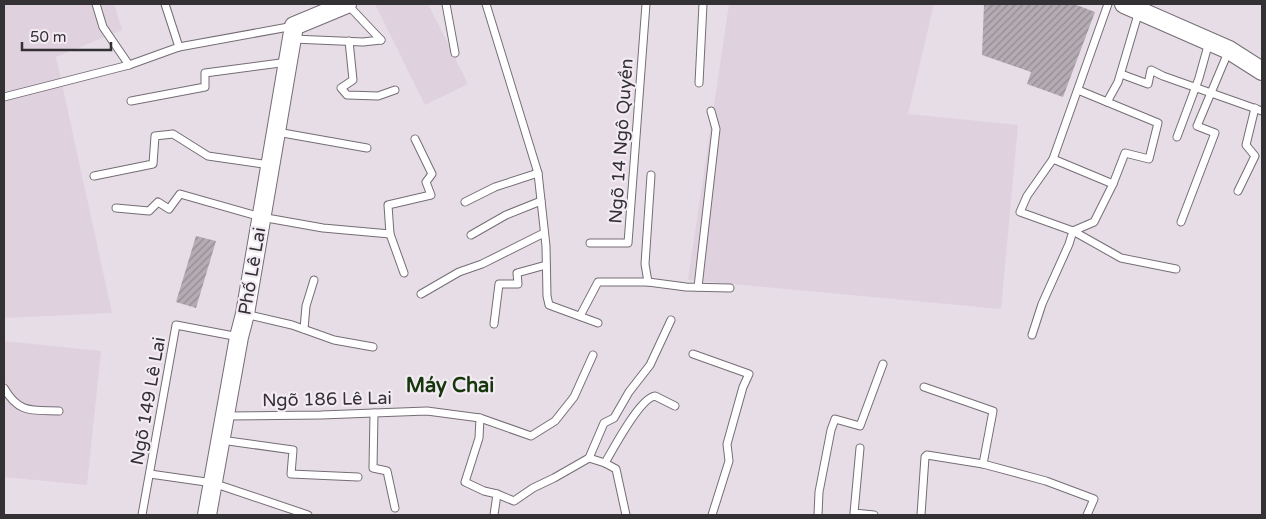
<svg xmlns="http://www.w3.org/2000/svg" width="1266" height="519" font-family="'Varela Round',sans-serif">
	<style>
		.built { fill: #e0d1df }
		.building { fill: url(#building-hatch) }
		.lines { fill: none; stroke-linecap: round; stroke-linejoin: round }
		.service-casing { stroke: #756d75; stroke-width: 9 }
		.tertiary-casing { stroke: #756d75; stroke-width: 20 }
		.service { stroke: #fff; stroke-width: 7 }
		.tertiary { stroke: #fff; stroke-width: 18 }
		.labels { text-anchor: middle; stroke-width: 4.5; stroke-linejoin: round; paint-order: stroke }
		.street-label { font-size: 18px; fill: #343134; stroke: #f3ebf3 }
		.quarter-label { font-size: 20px; font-weight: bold; fill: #16370b; stroke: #f3ebf3 }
	</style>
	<defs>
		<pattern id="building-hatch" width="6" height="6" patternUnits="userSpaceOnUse" patternTransform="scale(1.25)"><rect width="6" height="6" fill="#b4abb3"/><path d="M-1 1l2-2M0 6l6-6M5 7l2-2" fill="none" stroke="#938c92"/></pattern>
	</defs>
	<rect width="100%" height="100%" fill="#e6dde6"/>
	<g class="built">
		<polygon points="4,4 114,4 122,30 56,57 112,313 4,318"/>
		<polygon points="375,4 428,4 468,84 425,105"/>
		<polygon points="729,4 934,4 908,114 1018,125 1001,309 688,280"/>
		<polygon points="4,341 101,351 87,485 4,477"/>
	</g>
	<g class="building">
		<polygon points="984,4 1074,4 1095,12 1063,97 1027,84 1031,72 982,55"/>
		<polygon points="196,236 216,241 196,308 176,302"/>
	</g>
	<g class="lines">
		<defs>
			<g id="service">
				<polyline points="96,4 103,27 129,65"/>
				<polyline points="165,4 179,47"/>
				<polyline points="347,4 381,40"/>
				<polyline points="446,4 455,53"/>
				<polyline points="486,4 538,173 546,246 547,296 549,305 598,323"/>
				<polyline points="293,39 363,42 381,40"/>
				<polyline points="349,41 353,80 341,88 347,95 378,96 395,90"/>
				<polyline points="1121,74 1148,84 1151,70 1163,76 1262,111"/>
				<polyline points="699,83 703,4"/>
				<polyline points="1078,90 1158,123 1149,159 1125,153 1113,184"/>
				<polyline points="4,97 129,65 179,47 294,26"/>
				<polyline points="131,101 205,87 205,73 288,62"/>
				<polyline points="1107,102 1118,82 1139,11"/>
				<polyline points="277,132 367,148"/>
				<polyline points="1177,137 1199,78 1209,42"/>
				<polyline points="1053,159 1113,184 1094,222 1073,231 1121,258 1176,269"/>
				<polyline points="94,176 153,164 155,136 173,134 208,156 270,165"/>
				<polyline points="1238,191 1255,156 1246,145 1255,108"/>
				<polyline points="465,202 495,187 538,173"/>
				<polyline points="116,208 149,211 158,202 169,209 180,194 261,217 323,228 390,234 388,205 431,195 426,182 432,174 415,139"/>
				<polyline points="1181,222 1215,133 1197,126 1229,50"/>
				<polyline points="390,234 404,273"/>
				<polyline points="471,235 506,215 541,201"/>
				<polyline points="590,243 628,243 646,4"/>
				<polyline points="648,282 645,264 651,175"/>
				<polyline points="698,287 716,129 711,111"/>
				<polyline points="421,294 459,272 482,264 544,233"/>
				<polyline points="245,314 292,325 334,340 373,347"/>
				<polyline points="580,316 598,282 648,282 686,287 730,288"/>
				<polyline points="494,324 499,284 518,284 517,273 546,265"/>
				<polyline points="304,329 306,306 314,280"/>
				<polyline points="1032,335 1042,304 1069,244 1073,231 1020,212 1027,196 1053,159 1108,4"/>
				<polyline points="693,354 749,374 743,387 727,444 729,461 712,515"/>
				<polyline points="924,387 993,411 983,464"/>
				<path d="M4 388C19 414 32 410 59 411"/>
				<polyline points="374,413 373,468 387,471 395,508"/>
				<polyline points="226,416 321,415 427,411 480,418 531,436 555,421 574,397 593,355"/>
				<polyline points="480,418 479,438 465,482 484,491 497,494 494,515"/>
				<polyline points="221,440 293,450 291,474 358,477"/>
				<polyline points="860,448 854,513 874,515"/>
				<polyline points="589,458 605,463 616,469 626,515"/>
				<path d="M605 463C613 449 640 398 655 396L675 406"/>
				<polyline points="150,474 213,483 308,515"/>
				<polyline points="497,494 514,501 533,488 554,478 589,458 604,423 614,418 629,392 650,365 671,320"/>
				<polyline points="142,515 176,325 239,337"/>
				<polyline points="818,515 819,492 831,430 835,419 860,426 883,364"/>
				<polyline points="921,515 925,457 927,455 983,464 1046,481 1094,499 1087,515"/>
			</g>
			<g id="tertiary">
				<polyline points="1124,4 1229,50 1262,71"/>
				<polyline points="207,515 239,337 245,314 294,26 347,4"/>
			</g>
		</defs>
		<use href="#service" class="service-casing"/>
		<use href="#tertiary" class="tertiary-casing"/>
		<use href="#service" class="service"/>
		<use href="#tertiary" class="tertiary"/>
	</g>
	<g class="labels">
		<g class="street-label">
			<text transform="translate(621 141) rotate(-86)" y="6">Ngõ 14 Ngô Quyền</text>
			<text transform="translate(252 271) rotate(-80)" y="6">Phố Lê Lai</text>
			<text transform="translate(327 399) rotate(-1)" y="6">Ngõ 186 Lê Lai</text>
			<text transform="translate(148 401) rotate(-80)" y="6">Ngõ 149 Lê Lai</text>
		</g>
		<g class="quarter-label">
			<text x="450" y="392">Máy Chai</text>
		</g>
	</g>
	<rect width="1266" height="519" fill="none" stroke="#343134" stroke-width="10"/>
	<path d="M22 42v8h89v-8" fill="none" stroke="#343134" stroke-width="2.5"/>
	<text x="30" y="42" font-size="15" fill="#343134" stroke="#f3ebf3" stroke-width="4" paint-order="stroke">50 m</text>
</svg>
